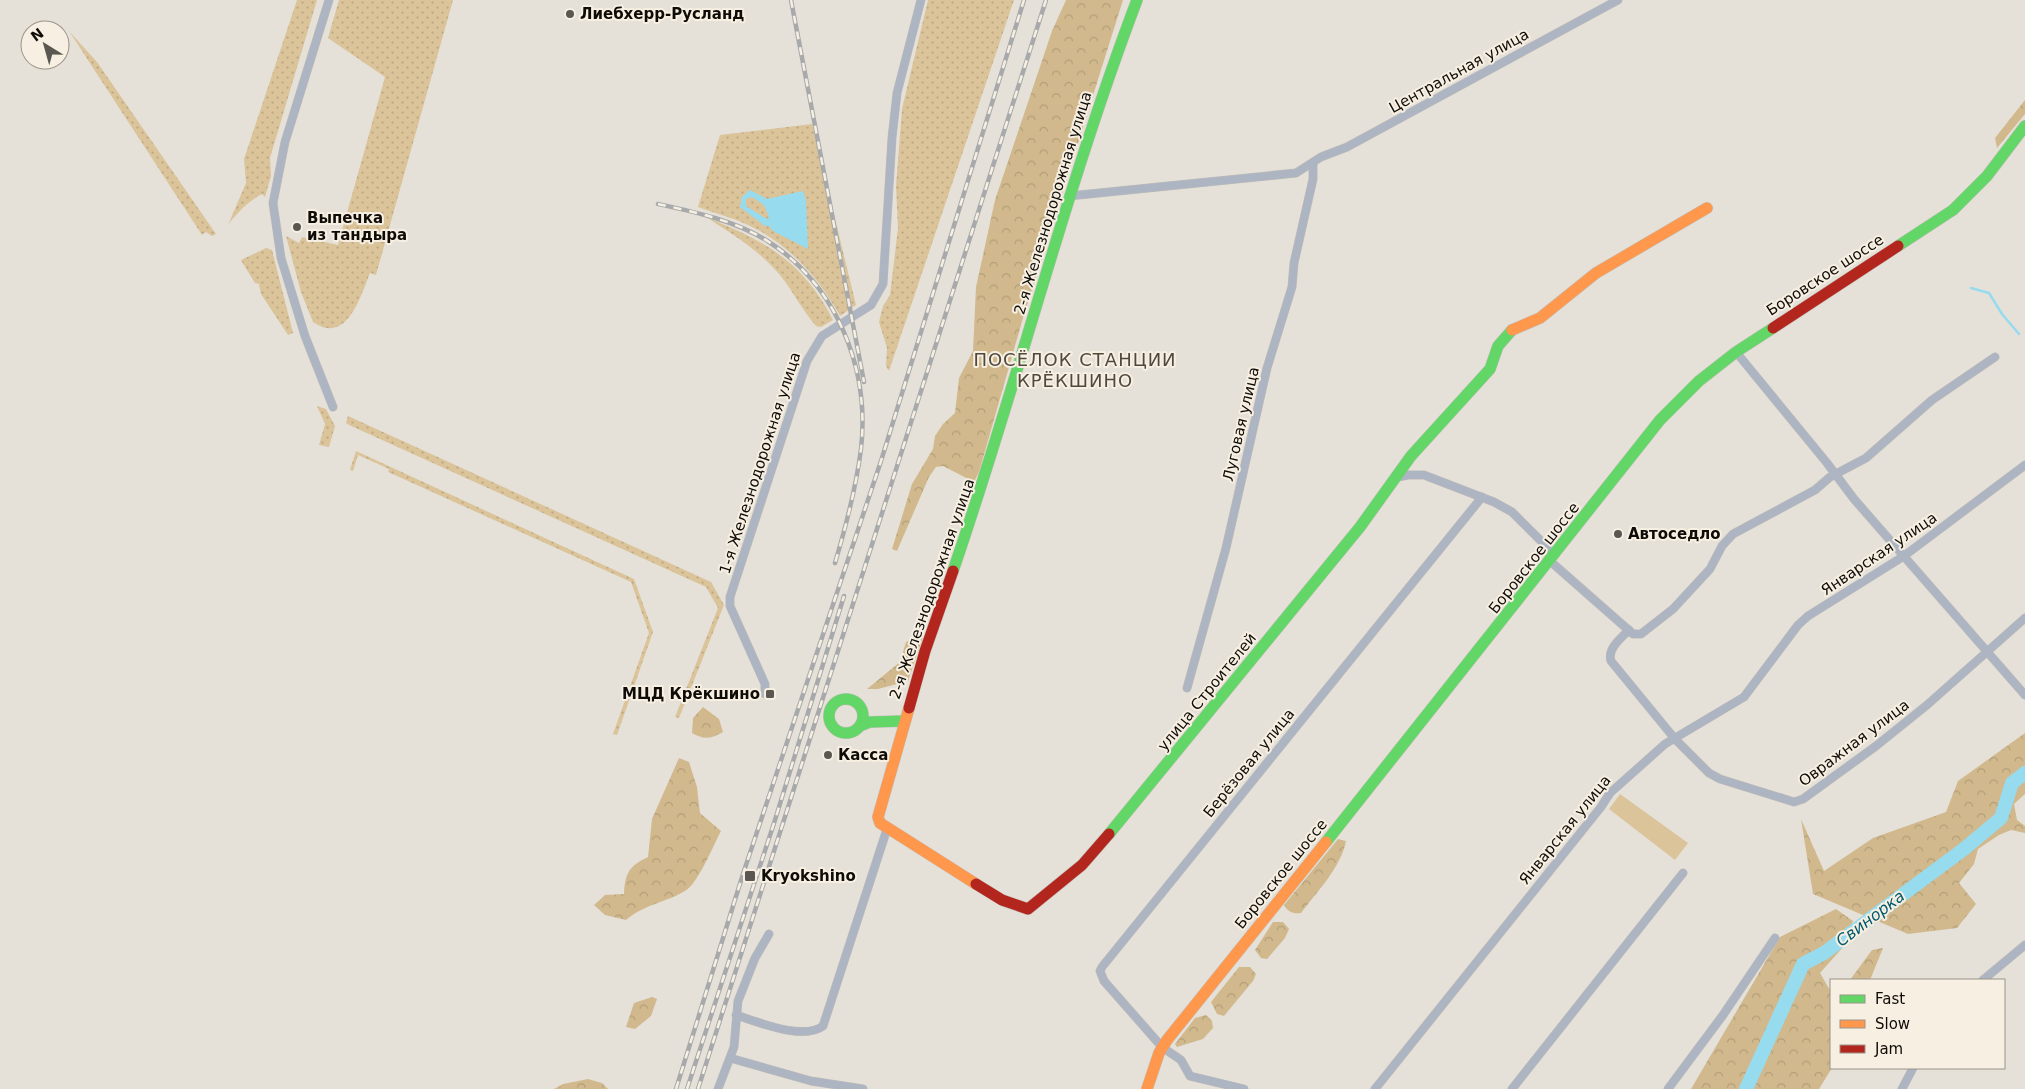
<svg xmlns="http://www.w3.org/2000/svg" width="2025" height="1089" font-family="'DejaVu Sans',sans-serif">
	<style>
		.grass { fill: url(#grass-dots) }
		.forest { fill: url(#forest-crowns) }
		.park { fill: #dbc49a }
		.water { fill: #97dbef; fill-rule: evenodd }
		.lines { fill: none; stroke-linecap: round; stroke-linejoin: round }
		.stream { stroke: #97dbef; stroke-width: 2.5 }
		.river { stroke: #97dbef; stroke-width: 14 }
		.street-casing { stroke: #c2beb8; stroke-width: 9 }
		.fast-casing { stroke: #c2beb8; stroke-width: 12 }
		.slow-casing { stroke: #c2beb8; stroke-width: 12 }
		.jam-casing { stroke: #c2beb8; stroke-width: 12 }
		.street { stroke: #aeb5c2; stroke-width: 8 }
		.fast { stroke: #63d668; stroke-width: 11 }
		.slow { stroke: #ff974d; stroke-width: 11 }
		.jam { stroke: #b3261e; stroke-width: 11 }
		.rail-casing { stroke: #a7a9ab; stroke-width: 4.5 }
		.rail { stroke: #f7efe1; stroke-width: 2.5; stroke-dasharray: 8; stroke-linecap: butt }
		.poi-dot { fill: #5a5751; stroke: #f7efe1; stroke-width: 2 }
		.labels { text-anchor: middle; stroke-width: 4; stroke-linejoin: round; paint-order: stroke }
		.poi-label { font-size: 15px; font-weight: bold; fill: #0f0c08; stroke: #f7efe1; text-anchor: start }
		.street-label { font-size: 15px; fill: #0f0c08; stroke: #f7efe1 }
		.water-label { font-size: 16px; font-style: italic; fill: #00586e; stroke: #f7efe1 }
		.quarter-label { font-size: 18px; letter-spacing: 1px; fill: #4f483d; stroke: #f7efe1 }
	</style>
	<defs>
		<pattern id="grass-dots" width="8" height="8" patternUnits="userSpaceOnUse" patternTransform="scale(1.25)"><rect width="8" height="8" fill="#dbc49a"/><path d="M2 2h.1M6 6h.1" fill="none" stroke="#bba783" stroke-width="1.8" stroke-linecap="round"/></pattern>
		<pattern id="forest-crowns" width="20" height="18" patternUnits="userSpaceOnUse" patternTransform="scale(1.25)"><rect width="20" height="18" fill="#d1b98d"/><path d="M2 6a3 3 0 1 1 6 0M12 15a3 3 0 1 1 6 0" fill="none" stroke="#b29e78"/></pattern>
	</defs>
	<rect width="100%" height="100%" fill="#e5e1d9"/>
	<g class="grass">
		<path d="M297 0H317L270 158 271 176 265 197 262 194C249 201 237 213 228 225L246 183 244 159Z"/>
		<path d="M339 0H453L376 275 370 273C361 295 347 346 313 322L301 292 286 236 299 243 302 237 338 245 385 77 328 38Z"/>
		<polygon points="928,0 1014,0 889,371 886,366 887,348 879,322 883,306 890,295 898,228 896,186 902,109"/>
		<polygon points="69,31 97,62 216,234 212,236 206,232 202,235"/>
		<path d="M812 124 856 305 840 316C819 278 788 243 748 225 731 217 717 214 698 207L720 135Z"/>
		<path d="M706 217C765 241 803 261 833 320L821 327 816 326C802 310 793 291 780 275 759 250 732 234 706 217Z"/>
		<polygon points="266,248 272,250 293,333 288,335 261,294 259,284 255,283 242,262 241,260"/>
		<polygon points="317,406 326,409 335,426 329,447 319,445 325,424"/>
		<polygon points="348,416 711,582 724,605 679,718 675,717 718,608 706,587 349,425 346,423"/>
		<polygon points="356,451 634,579 653,632 617,735 613,734 649,633 631,582 388,472 389,469 358,455 353,471 350,470"/>
	</g>
	<g class="forest">
		<polygon points="1066,0 1123,0 1023,318 979,472 974,482 943,466 936,467 929,477 897,551 892,549 912,484 933,449 935,436 943,424 955,413 959,378 973,351 976,287 995,200 1052,31"/>
		<polygon points="2025,100 2025,114 1997,148 1995,138"/>
		<polygon points="919,635 923,637 908,681 878,689 867,689 900,662 906,642"/>
		<path d="M703 707 719 719 723 732C711 739 704 740 692 733L693 718Z"/>
		<polygon points="2025,733 2025,794 2014,804 2017,820 2025,826 2025,833 2011,830 1999,835 1978,849 1974,864 1959,883 1976,904 1957,928 1908,934 1813,894 1801,819 1824,871 1873,838 1946,812 1958,781"/>
		<path d="M679 758 689 762 697 787 700 813 721 831C714 844 698 884 685 891 665 903 647 903 626 920L605 915 594 905 605 895 624 894C625 873 629 866 648 857L652 819Z"/>
		<path d="M1338 839 1346 841C1341 867 1317 892 1301 913 1293 914 1288 912 1284 905Z"/>
		<polygon points="1836,909 1853,921 1844,946 1820,973 1831,992 1832,1068 1819,1089 1691,1089 1780,937"/>
		<polygon points="1273,922 1283,922 1289,929 1285,938 1267,959 1261,958 1255,950"/>
		<polygon points="1883,948 1870,980 1850,980 1872,950"/>
		<polygon points="1239,967 1250,967 1256,974 1253,981 1224,1016 1217,1014 1211,1002"/>
		<polygon points="652,997 657,999 651,1016 635,1029 626,1027 634,1003"/>
		<polygon points="1206,1015 1212,1021 1213,1028 1203,1039 1177,1047 1175,1044 1195,1018"/>
		<polygon points="588,1079 602,1083 608,1089 554,1089 563,1084"/>
	</g>
	<polygon class="park" points="1620,794 1688,843 1675,860 1609,809"/>
	<path class="water" d="M750 190 767 199 803 191 806 201 808 249 773 231 769 226H765L740 207 742 197ZM752 197 764 205 769 217 767 219 746 206V199Z"/>
	<g class="lines">
		<polyline class="stream" points="1971,288 1989,293 2002,314 2019,334"/>
		<polyline class="river" points="1746,1089 1803,964 1824,953 1964,849 2001,818 2012,783 2025,773"/>
		<defs>
			<g id="street">
				<polyline points="329,0 285,142 273,203 281,258 305,336 333,407"/>
				<polyline points="1069,196 1296,173 1321,157 1347,147 1618,0"/>
				<polyline points="1736,352 1827,463 1854,499 2025,695"/>
				<polyline points="1398,477 1408,475 1424,475 1494,502 1512,512 1555,555"/>
				<polyline points="1550,561 1633,634 1641,634 1673,609 1710,569 1722,546 1733,534 1815,490 1830,477 1866,458 1932,400 1995,357"/>
				<path d="M1629 630C1621 638 1607 649 1611 661L1675 739 1709 773 1720 779 1794 802 1803 799 1876 746 1927 705 2025 618"/>
				<polyline points="1187,688 1226,548 1267,368 1292,287 1294,263 1313,179 1313,164"/>
				<polyline points="765,694 765,684 730,606 730,597 807,361 822,336 871,305 883,284 892,138 897,93 921,0"/>
				<polyline points="1983,980 2025,945"/>
				<path d="M736 1015C758 1022 803 1041 823 1026L887 829"/>
				<polyline points="730,1058 811,1081 863,1089"/>
				<polyline points="718,1089 734,1047 738,1001 755,958 769,934"/>
				<polyline points="1244,1089 1190,1076 1181,1060 1162,1047 1104,981 1100,971 1102,967 1482,497"/>
				<polyline points="1375,1089 1601,807 1610,793 1665,744 1744,697 1798,625 1808,616 1904,556 2025,465"/>
				<polyline points="1512,1089 1683,873"/>
				<polyline points="1668,1089 1723,1015 1775,938"/>
				<polyline points="1902,1089 1913,1068"/>
			</g>
			<g id="fast">
				<polyline points="1898,246 1953,210 1987,176 2025,126"/>
				<path d="M953 571C1018 382 1066 187 1137 0"/>
				<circle cx="846" cy="716" r="17"/>
				<polyline points="860,726 870,722 904,721"/>
				<polyline points="1109,834 1360,527 1411,456 1490,369 1498,346 1512,330"/>
				<polyline points="1326,842 1660,420 1699,381 1736,352 1773,328"/>
			</g>
			<g id="slow">
				<polyline points="1512,330 1540,318 1596,273 1707,208"/>
				<polyline points="909,708 878,817 880,823 976,884"/>
				<polyline points="1147,1089 1159,1053 1167,1040 1326,842"/>
			</g>
			<g id="jam">
				<polyline points="1773,328 1898,246"/>
				<polyline points="909,708 925,651 953,571"/>
				<polyline points="976,884 1002,900 1028,909 1082,865 1109,834"/>
			</g>
		</defs>
		<use href="#street" class="street-casing"/>
		<use href="#fast" class="fast-casing"/>
		<use href="#slow" class="slow-casing"/>
		<use href="#jam" class="jam-casing"/>
		<use href="#street" class="street"/>
		<use href="#fast" class="fast"/>
		<use href="#slow" class="slow"/>
		<use href="#jam" class="jam"/>
		<defs>
			<g id="rail">
				<polyline points="791,0 864,382"/>
				<path d="M658 204C695 212 737 221 769 242 837 286 870 369 861 449 856 488 846 526 835 563"/>
				<polyline points="676,1089 743,874 881,461 1024,0"/>
				<polyline points="687,1089 775,820 844,596"/>
				<polyline points="698,1089 1046,0"/>
			</g>
		</defs>
		<use href="#rail" class="rail-casing"/>
		<use href="#rail" class="rail"/>
	</g>
	<g class="poi-dot">
		<circle cx="570" cy="14" r="5"/>
		<circle cx="297" cy="227" r="5"/>
		<circle cx="1618" cy="534" r="5"/>
		<rect x="765" y="689" width="10" height="10" rx="2.5"/>
		<circle cx="828" cy="755" r="5"/>
		<rect x="744" y="870" width="12" height="12" rx="2.5"/>
	</g>
	<g class="labels">
		<g class="poi-label">
			<text x="580" y="19">Лиебхерр-Русланд</text>
			<text x="307" y="223">Выпечка<tspan x="307" dy="17">из тандыра</tspan></text>
			<text x="1628" y="539">Автоседло</text>
			<text x="760" y="699" text-anchor="end">МЦД Крёкшино</text>
			<text x="838" y="760">Касса</text>
			<text x="761" y="881">Kryokshino</text>
		</g>
		<g class="street-label">
			<text transform="translate(1459 71) rotate(-29)" y="5">Центральная улица</text>
			<text transform="translate(1053 203) rotate(-73)" y="5">2-я Железнодорожная улица</text>
			<text transform="translate(1825 275) rotate(-33)" y="5">Боровское шоссе</text>
			<text transform="translate(1241 424) rotate(-77)" y="5">Луговая улица</text>
			<text transform="translate(760 463) rotate(-72)" y="5">1-я Железнодорожная улица</text>
			<text transform="translate(1879 554) rotate(-34)" y="5">Январская улица</text>
			<text transform="translate(1534 558) rotate(-52)" y="5">Боровское шоссе</text>
			<text transform="translate(932 589) rotate(-71)" y="5">2-я Железнодорожная улица</text>
			<text transform="translate(1207 692) rotate(-51)" y="5">улица Строителей</text>
			<text transform="translate(1854 743) rotate(-37)" y="5">Овражная улица</text>
			<text transform="translate(1249 763) rotate(-51)" y="5">Берёзовая улица</text>
			<text transform="translate(1565 830) rotate(-51)" y="5">Январская улица</text>
			<text transform="translate(1281 874) rotate(-51)" y="5">Боровское шоссе</text>
		</g>
		<g class="water-label">
			<text transform="translate(1870 918) rotate(-37)" y="6">Свинорка</text>
		</g>
		<g class="quarter-label">
			<text x="1075" y="366">ПОСЁЛОК СТАНЦИИ<tspan x="1075" dy="21">КРЁКШИНО</tspan></text>
		</g>
	</g>
	<rect x="1830" y="979" width="175" height="90" fill="#f7efe1" stroke="#9a948a"/>
	<rect x="1840" y="995" width="25" height="8" fill="#63d668" stroke="#9a948a"/>
	<text x="1875" y="1004" font-size="15" fill="#0f0c08">Fast</text>
	<rect x="1840" y="1020" width="25" height="8" fill="#ff974d" stroke="#9a948a"/>
	<text x="1875" y="1029" font-size="15" fill="#0f0c08">Slow</text>
	<rect x="1840" y="1045" width="25" height="8" fill="#b3261e" stroke="#9a948a"/>
	<text x="1875" y="1054" font-size="15" fill="#0f0c08">Jam</text>
	<g transform="translate(45 45) rotate(323)"><circle r="24" fill="#f7efe1" stroke="#9a948a"/>
	<path d="M0-4L9 19L0 12L-9 19Z" fill="#5a5751"/>
	<text y="-8" font-size="14" font-weight="bold" text-anchor="middle" fill="#0f0c08">N</text>
	</g>
</svg>
